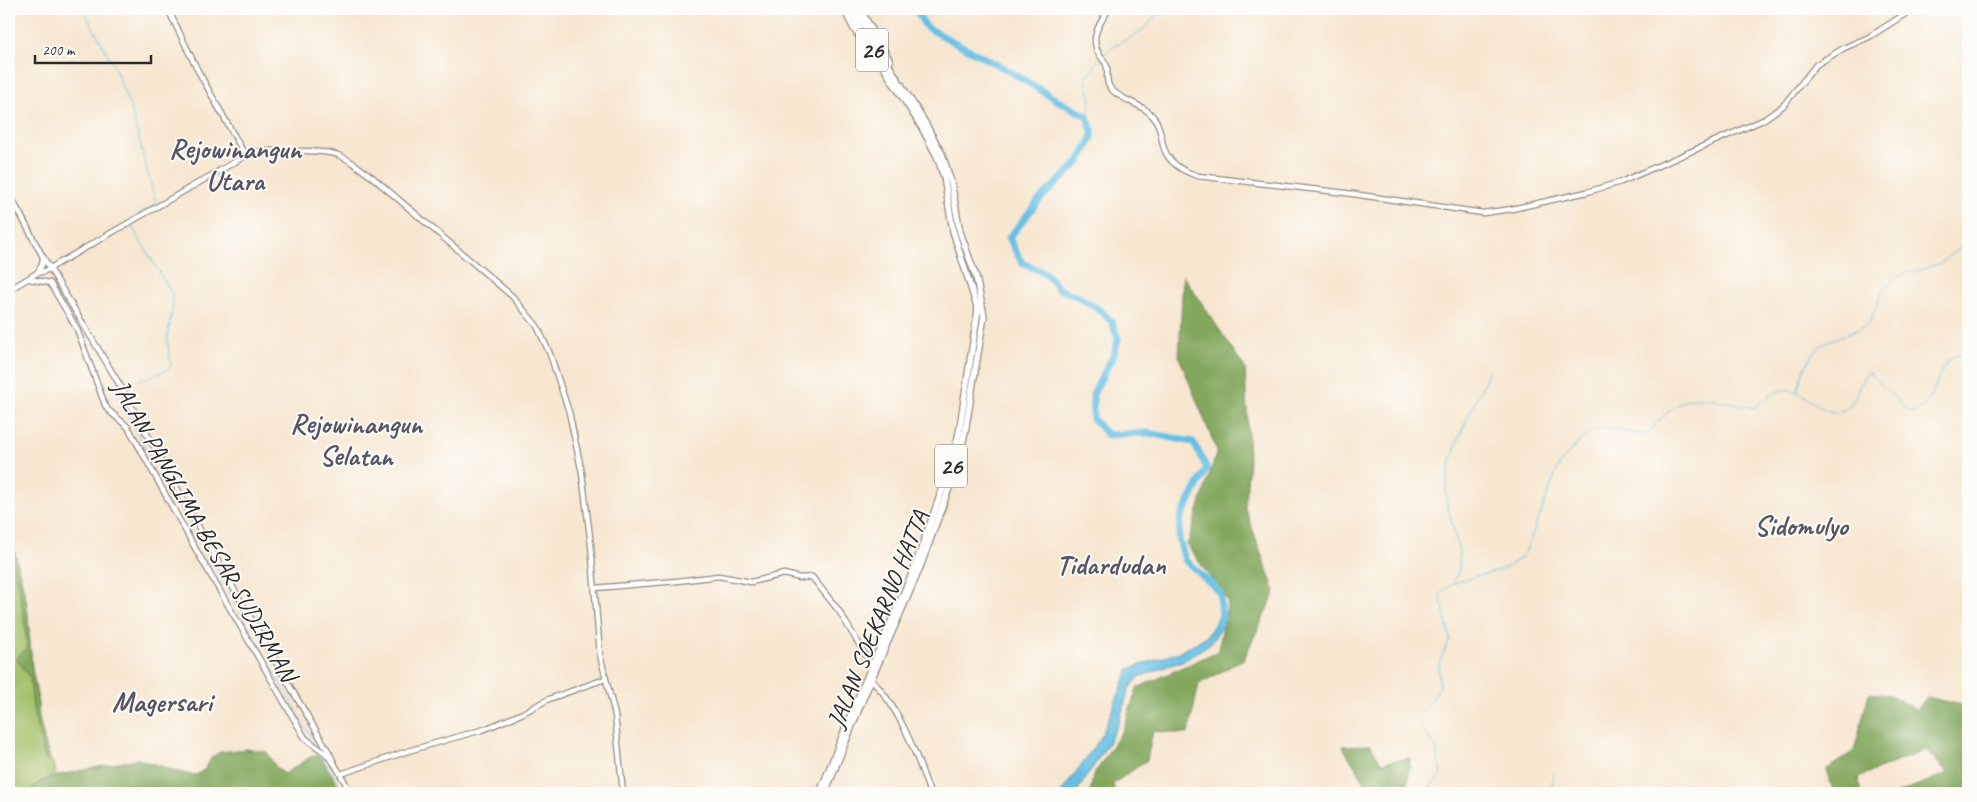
<svg xmlns="http://www.w3.org/2000/svg" width="1977" height="802" font-family="Caveat,sans-serif">
	<style>
		.green { fill: #a3c169; stroke: #67764a }
		.forest { fill: #82a75d; stroke: #566944 }
		.water { fill: #66c0e4; stroke: #487688 }
		.lines { fill: none; stroke-linecap: round; stroke-linejoin: round }
		.stream { stroke: #66c0e4; stroke-width: 1 }
		.river { stroke: #66c0e4; stroke-width: 7 }
		.secondary-casing { stroke: #91887e; stroke-width: 7 }
		.highway-casing { stroke: #91887e; stroke-width: 8 }
		.secondary { stroke: #fff; stroke-width: 4.5 }
		.highway { stroke: #fff; stroke-width: 5.5 }
		.labels { text-anchor: middle; stroke-width: 4; stroke-linejoin: round; paint-order: stroke }
		.shield { fill: #fdfcf7; stroke: #6a6a68; stroke-width: 1 }
		.shield-label { font-size: 24px; font-weight: bold; fill: #2b2b2b }
		.street-label { font-size: 25px; fill: #2b2b2b; stroke: #fdfcf7 }
		.quarter-label { font-size: 28px; font-weight: bold; fill: #575464; stroke: #fdfcf7 }
	</style>
	<rect width="100%" height="100%" fill="#fdfcf7"/>
	<filter id="ink" filterUnits="userSpaceOnUse"><feTurbulence type="fractalNoise" baseFrequency=".02" numOctaves="2"/><feDisplacementMap in="SourceGraphic" scale="10" xChannelSelector="R" yChannelSelector="G"/><feConvolveMatrix kernelMatrix="1 2 1 2 8 2 1 2 1" color-interpolation-filters="sRGB"/></filter>
	<filter id="wash" filterUnits="userSpaceOnUse"><feTurbulence type="fractalNoise" baseFrequency=".0096" numOctaves="4" result="noise"/><feDisplacementMap in="SourceGraphic" scale="20" xChannelSelector="R" yChannelSelector="G"/><feGaussianBlur stdDeviation="1.12" result="paint"/><feColorMatrix in="noise" values="0 0 0 0 0 0 0 0 0 0 0 0 0 0 0 0 0 1.4 0 .05"/><feComposite in="paint" operator="in"/></filter>
	<g filter="url(#wash)">
		<rect width="100%" height="100%" fill="#f7e6d0"/>
		<polygon class="green" points="9,542 13,546 27,604 32,669 37,695 39,719 47,751 55,768 55,775 39,782 27,793 9,793"/>
		<g class="forest">
			<polygon points="1183,275 1245,368 1249,460 1245,508 1275,592 1244,659 1199,684 1188,734 1153,731 1147,760 1113,784 1115,793 1090,793 1093,776 1123,730 1137,688 1218,651 1228,602 1187,545 1217,451 1179,357"/>
			<polygon points="9,542 13,546 27,604 32,669 37,695 39,719 47,751 47,761 45,759 34,716 30,678 17,660 19,655 27,649 27,642 19,588 9,556"/>
			<polygon points="1869,693 1890,695 1917,710 1927,697 1967,706 1968,704 1968,793 1898,793 1948,773 1926,750 1858,777 1861,793 1834,793 1826,770 1854,751"/>
			<polygon points="1371,745 1381,763 1410,758 1407,793 1362,793 1365,782 1342,746"/>
			<polygon points="247,749 267,752 275,766 284,774 314,755 321,758 343,793 28,793 39,783 59,775 138,759 186,774 196,775 205,769 212,757 220,752"/>
		</g>
		<polygon class="water" points="1219,616 1222,627 1212,642 1187,659 1139,677 1129,689 1118,724 1106,747 1076,793 1061,793 1101,737 1129,669 1182,651 1207,636"/>
		<g class="lines">
			<g class="stream">
				<polyline points="83,9 115,68 132,113 156,204 137,215"/>
				<path d="M1102 57C1112 43 1129 40 1142 30 1151 23 1155 12 1167 9"/>
				<polyline points="1087,116 1091,102 1086,78 1099,60"/>
				<polyline points="131,225 172,294 173,305 167,339 171,366 166,371 139,380"/>
				<path d="M119 390C117 400 125 410 129 419L314 742"/>
				<path d="M1798 391C1800 375 1810 352 1825 343 1839 336 1855 332 1869 324L1883 290 1896 277 1941 263 1968 241"/>
				<path d="M1454 581C1470 555 1445 519 1446 492 1448 449 1473 409 1489 371"/>
				<path d="M1424 710 1439 688V663L1450 639 1440 594C1460 570 1500 582 1525 553L1559 465C1566 456 1587 431 1599 429 1609 427 1634 434 1646 435 1659 421 1677 398 1699 398 1711 397 1739 405 1753 408 1761 403 1770 395 1779 391 1804 382 1820 421 1844 410 1859 402 1857 380 1869 372L1905 408 1912 412C1937 406 1937 364 1953 357 1958 354 1963 356 1968 358"/>
				<polyline points="320,752 345,793"/>
				<polyline points="1420,793 1434,783 1441,774 1436,747 1424,731 1421,724"/>
				<polyline points="1551,793 1554,774"/>
			</g>
			<polyline class="river" points="915,9 926,27 1011,72 1060,102 1087,116 1092,130 1092,138 1079,162 1040,199 1009,238 1022,263 1045,273 1059,289 1079,297 1101,311 1112,322 1118,339 1114,354 1093,394 1093,419 1107,435 1148,433 1193,442 1207,468 1181,517 1179,539 1185,560 1220,592 1222,618 1216,627"/>
		</g>
	</g>
	<g filter="url(#ink)">
		<g class="lines">
			<defs>
				<g id="secondary">
					<polyline points="168,9 197,69 245,155"/>
					<path d="M1109 9C1100 23 1089 37 1099 54 1101 59 1106 61 1107 67 1108 74 1105 82 1111 89 1123 102 1145 104 1155 119 1160 126 1161 136 1163 145 1167 162 1182 171 1198 176L1346 193 1483 213 1512 209 1587 192 1621 182 1763 120 1783 106 1816 65 1844 48 1869 37 1913 9"/>
					<polyline points="9,193 43,257 121,387 204,537 295,695 330,754 334,763"/>
					<polyline points="37,273 42,265 43,257"/>
					<polyline points="29,279 50,283 77,329 105,405 108,410 128,427 195,548 305,738 325,753 334,763 351,793"/>
					<path d="M9 290 37 273 45 271 252 152C270 151 322 149 338 155 350 159 360 169 371 176L512 296 537 326 550 354 569 412 582 473 591 545 600 655 615 715 623 793"/>
					<polyline points="595,588 677,581 719,576 751,582 784,574 800,578 812,577 839,611 872,666"/>
					<path d="M872 680C901 710 916 754 930 793"/>
					<polyline points="341,774 408,751 485,729 521,714 549,699 605,679"/>
				</g>
				<g id="highway">
					<polyline points="844,9 854,29 871,54"/>
					<polyline points="860,9 890,61"/>
					<polyline points="820,793 851,714 914,569 950,468 959,433 978,310 953,231 944,177 937,156 921,126 863,35 850,9"/>
					<polyline points="825,793 864,696 919,570 956,469 965,432 984,316 976,277 960,232 951,182 942,154 925,123 881,53 855,9"/>
				</g>
			</defs>
			<use href="#secondary" class="secondary-casing"/>
			<use href="#highway" class="highway-casing"/>
			<use href="#secondary" class="secondary"/>
			<use href="#highway" class="highway"/>
		</g>
	</g>
	<g class="labels">
		<g class="shield">
			<rect x="856" y="28.5" width="32" height="43" rx="4"/>
			<rect x="935" y="444.5" width="32" height="43" rx="4"/>
		</g>
		<g class="shield-label">
			<text x="872" y="58">26</text>
			<text x="951" y="474">26</text>
		</g>
		<g class="street-label">
			<text transform="translate(205 530) rotate(60)" y="9">JALAN PANGLIMA BESAR SUDIRMAN</text>
			<text transform="translate(877 619) rotate(-68)" y="9">JALAN SOEKARNO HATTA</text>
		</g>
		<g class="quarter-label">
			<text x="235" y="158">Rejowinangun<tspan x="235" dy="32">Utara</tspan></text>
			<text x="356" y="433">Rejowinangun<tspan x="356" dy="32">Selatan</tspan></text>
			<text x="1801" y="535">Sidomulyo</text>
			<text x="1111" y="574">Tidardudan</text>
			<text x="162" y="711">Magersari</text>
		</g>
	</g>
	<rect width="1977" height="802" fill="none" stroke="#fdfcf7" stroke-width="30"/>
	<path d="M35 55v8h116v-8" fill="none" stroke="#2b2b2b" stroke-width="2.5"/>
	<text x="42" y="55" font-size="15" fill="#2b2b2b" stroke="#fdfcf7" stroke-width="4" paint-order="stroke">200 m</text>
</svg>
